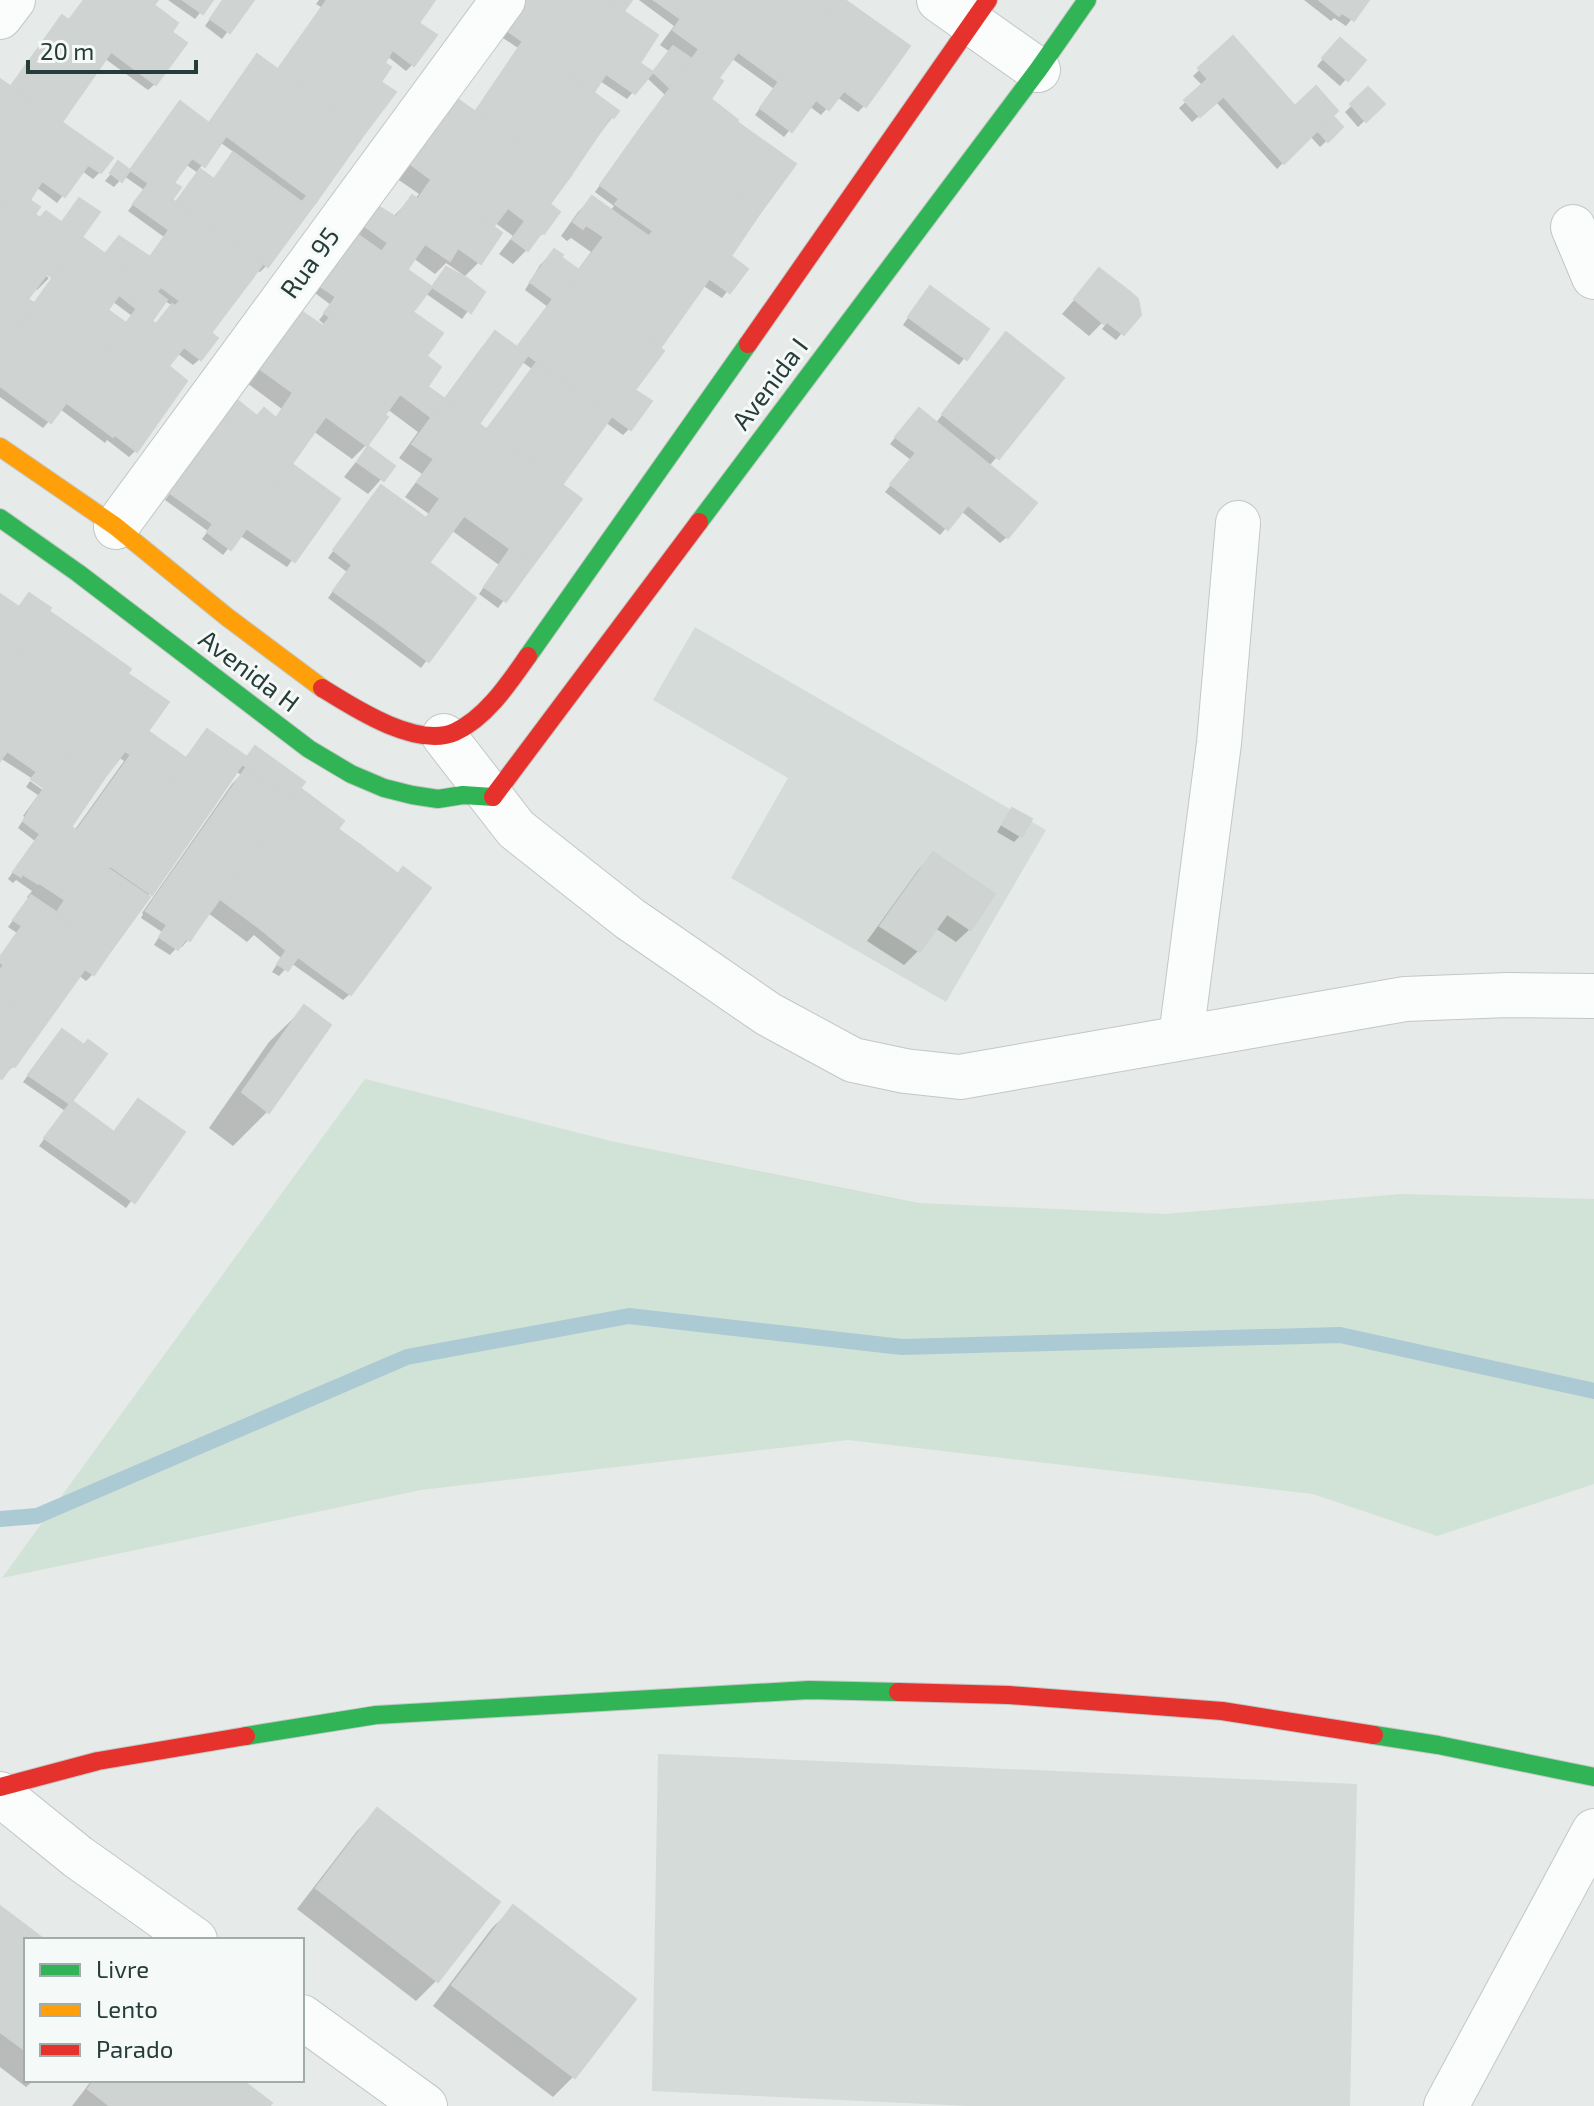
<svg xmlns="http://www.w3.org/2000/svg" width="1594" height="2106" font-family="'Exo 2',sans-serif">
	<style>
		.built { fill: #d5dbd8 }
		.green { fill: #d1e2d7 }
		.shadow { fill: #0003; fill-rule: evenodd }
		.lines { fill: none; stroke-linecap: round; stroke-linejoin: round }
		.stream { stroke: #accad3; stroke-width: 16 }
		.building { fill: #cfd3d1; stroke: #cfd3d1; stroke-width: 2 }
		.street-casing { stroke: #c3c7c5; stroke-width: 46 }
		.fast-casing { stroke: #c2c8c6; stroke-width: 20 }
		.slow-casing { stroke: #c2c8c6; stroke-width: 20 }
		.jam-casing { stroke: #c2c8c6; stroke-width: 20 }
		.street { stroke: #fbfcfc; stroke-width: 44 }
		.fast { stroke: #30b455; stroke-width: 18 }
		.slow { stroke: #ff9f0a; stroke-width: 18 }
		.jam { stroke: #e5322d; stroke-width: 18 }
		.labels { text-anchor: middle; stroke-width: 6; stroke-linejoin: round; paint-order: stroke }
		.street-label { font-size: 26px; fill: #263c38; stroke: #f5f9f7 }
	</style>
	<rect width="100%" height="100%" fill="#e6eae8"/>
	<g class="built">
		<polygon points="695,627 1046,830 946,1002 731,878 788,778 653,700"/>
		<polygon points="658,1754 1357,1784 1350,2106 968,2106 652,2091"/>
	</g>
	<polygon class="green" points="365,1079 615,1142 919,1203 1165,1214 1401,1194 1594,1199 1594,1484 1437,1536 1313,1494 848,1440 421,1490 2,1578"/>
	<g class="shadow">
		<path d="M84 0H156L151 6 169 33 155 84 148 90 104 58 59 123 100 172 93 179 82 171 57 203 36 187 27 200 32 215 40 220 61 224 73 207 97 213 80 237 105 256 149 259 164 237 128 211 144 190 124 176 114 187 105 181 119 164 129 171 180 104 208 124 251 63 277 70 321 7 316 4 319 0H432L416 23 413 64 406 71 387 56 378 82 393 92 266 266 260 272 256 270 209 334 215 338 200 359 193 365 177 353 167 366 136 450 129 457 107 440 105 443 60 409 43 428 0 397V81L10 88 56 24 68 22ZM221 143 235 153 213 180 198 170ZM185 164 198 173 175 204 170 200 171 183ZM38 270 53 276V278L33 305 26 299 34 288 37 290 49 278ZM112 301 132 316 125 325 105 310ZM165 301 173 306 156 326 149 321Z"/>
		<polygon points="168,0 210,0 195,19"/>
		<polygon points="224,0 251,0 222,39 205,26"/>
		<path d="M525 0H629L621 11 637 64 652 74 670 52 660 45 674 26 639 0H843L864 106 858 112 837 97 821 115 809 106 784 137 755 115 774 89 731 58 716 79 708 99 729 257 745 269 722 298 702 285 657 348 632 390 630 428 623 435 605 422 559 485 579 500 498 608 479 594 499 565 451 530 427 562 474 598 421 668 328 598 347 572 328 558 374 494 425 520 429 514 405 497 422 474 399 458 418 432 387 409 366 445 352 459 313 431 289 465 338 499 287 567 239 535 223 555 202 539 208 531 165 500 231 409 257 418 275 419 282 409 247 383 287 328H322L325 325 319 320 331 305 315 293 364 222 393 217 412 197 415 199 419 194 396 178 442 114 474 113 518 48 500 36ZM646 77 665 95 595 192 614 206 610 211 592 198 578 212 561 236 567 241 571 238 591 252 577 271 558 257 554 251 540 265 525 290 548 307 516 349 495 333 482 347 443 400 424 387 438 368 424 357 411 313 425 293 462 319 482 292 440 276 431 289 405 270 413 258 435 274 446 263 465 276 479 262 491 226 494 222 513 236 499 254 513 264 543 233 557 212 547 204 617 111 591 92 600 81 627 99ZM521 361 532 369 486 431 476 424Z"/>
		<polygon points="1304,0 1367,0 1346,26 1334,18 1331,21"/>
		<polygon points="1232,39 1294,109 1316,88 1330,116 1341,127 1320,147 1310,136 1277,169 1216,102 1192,122 1179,108 1203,86 1193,76"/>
		<polygon points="1333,47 1346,79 1340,86 1317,66"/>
		<polygon points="1368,90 1382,104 1358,127 1345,112"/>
		<polygon points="1099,271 1122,299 1138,314 1116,340 1102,329 1109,320 1107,318 1089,336 1062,314"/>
		<polygon points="924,295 986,330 959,365 903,325"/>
		<polygon points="1000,341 997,457 988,467 1007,537 1000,543 961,511 940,535 885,492 911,460 890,444 912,417 935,424"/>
		<polygon points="368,449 392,467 368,494 344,477 355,463"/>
		<path d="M29 595 42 620 49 614 124 673 140 738 184 759 207 731 246 759 298 788 332 838 350 994 343 1000 291 963 279 976 272 972 281 958 254 935 247 942 208 913 188 940 182 947 179 945 170 955 154 945 162 932 141 918 143 914 142 913 232 784 241 775 236 771 93 974 86 981 78 975 14 1066 7 1072 5 1071 0 1079V957L17 933 8 927 29 899 27 897 32 891 16 880 13 883 8 879 35 841 18 828 25 817 23 816 38 795 26 787 30 781 44 791V786L0 758V596L17 608ZM118 757 124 761 74 831 68 827Z"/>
		<polygon points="1013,810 1020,836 1014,842 997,832 1006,817"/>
		<polygon points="933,855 970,929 956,942 935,928 918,951 904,965 867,941 919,869"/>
		<polygon points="304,1008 268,1111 233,1146 209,1128 269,1042"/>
		<polygon points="56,1038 84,1047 69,1102 113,1134 138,1101 182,1132 126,1208 39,1146 65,1111 23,1082"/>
		<polygon points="377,1811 436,1981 416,2001 297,1909 357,1831"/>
		<polygon points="0,1908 42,1940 26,1940 26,2080 34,2080 26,2087 0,2067"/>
		<polygon points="513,1908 633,1999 573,2077 553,2097 433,2006 492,1928"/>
		<polygon points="92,2080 238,2080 267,2106 72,2106"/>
	</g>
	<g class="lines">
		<polyline class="stream" points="0,1519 37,1516 407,1357 629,1316 902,1347 1340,1335 1594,1391"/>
	</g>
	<g class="building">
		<polygon points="84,0 158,0 154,5 178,23 172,32 187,43 156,85 69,20"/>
		<polygon points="183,0 213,0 203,14"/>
		<polygon points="223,0 254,0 230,33 210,19"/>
		<polygon points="327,0 393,49 385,63 391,67 381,82 396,92 365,133 278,69"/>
		<polygon points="327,0 435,0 419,23 437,35 414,66"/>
		<polygon points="526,0 552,0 580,20 592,3 611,16 618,7 658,35 640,63 653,72 635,94 606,74 594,92 505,29"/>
		<polygon points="552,0 609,0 618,7 611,16 592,3 580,20"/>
		<polygon points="609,0 632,0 624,11"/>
		<polygon points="654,0 694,0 681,19"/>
		<polygon points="694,0 734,0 699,49 673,30"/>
		<polygon points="734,0 837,0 779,82 738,52 718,79 692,59"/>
		<polygon points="837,0 845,0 910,46 866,107 844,91 829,110 816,100 792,132 760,108"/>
		<polygon points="1319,0 1369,0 1354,21 1342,13 1339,16"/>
		<polygon points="62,15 111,52 62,122 11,86"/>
		<polygon points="1233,36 1317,131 1284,164 1198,68"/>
		<polygon points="1340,38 1366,60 1348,81 1322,58"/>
		<polygon points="523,41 619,111 614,118 611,116 569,178 475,112"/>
		<polygon points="673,46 692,59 670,88 653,72"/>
		<polygon points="257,54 365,133 316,202 209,123"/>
		<polygon points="692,59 723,81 711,99 738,120 737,122 796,164 760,213 642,126"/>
		<polygon points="0,79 113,158 101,173 88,165 65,197 42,181 30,200 0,179"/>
		<polygon points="1208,79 1223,97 1200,117 1184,100"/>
		<polygon points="1316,86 1338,111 1317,130 1295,106"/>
		<polygon points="1368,87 1385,104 1366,122 1350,104"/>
		<polygon points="456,98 569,178 550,204 560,212 544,234 542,232 528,251 512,239 525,221 508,208 494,226 409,163"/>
		<polygon points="180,101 226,136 205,167 192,158 174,183 181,187 172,200 130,170"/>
		<polygon points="1333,116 1343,127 1328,142 1317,130"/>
		<polygon points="642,126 760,213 731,256 748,269 730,293 649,236 653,231 615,204 619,199 600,185"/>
		<polygon points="233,152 302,202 307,196 316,202 268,267 176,202 200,169 214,179"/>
		<polygon points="118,161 130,170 122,182 110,173"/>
		<polygon points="0,179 14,189 0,209"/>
		<polygon points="431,180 502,233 481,264 458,248 450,261 425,244 407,270 382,251 388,243 363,225 378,206 396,217 412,195 418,199"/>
		<polygon points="149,183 263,264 211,333 175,306 180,301 161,287 156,292 105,254 119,236 150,257 169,230 133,204"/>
		<polygon points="14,189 40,207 35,214 40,218 46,211 82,237 53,278 47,274 28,299 34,303 0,351 0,209"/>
		<polygon points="592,196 709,279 661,347 544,263 554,249 563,255 561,257 579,270 604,237 586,225 583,229 573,222"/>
		<polygon points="79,198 100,212 82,237 62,222"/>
		<polygon points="357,234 432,287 413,312 443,333 427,356 441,367 428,386 324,313 336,297 320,286"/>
		<polygon points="82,237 152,288 137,309 119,295 108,310 126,323 51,423 0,386 0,351"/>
		<polygon points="544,263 664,351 635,390 652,401 631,430 517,347 553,299 530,282"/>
		<polygon points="446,267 467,278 485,292 471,313 432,287"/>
		<polygon points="1099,268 1130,292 1104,324 1074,299"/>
		<polygon points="930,286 989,329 967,360 908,317"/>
		<polygon points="152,288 167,300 152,321 156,324 172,304 218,338 201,360 184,347 169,366 187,381 137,452 115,435 113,437 67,403"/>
		<polygon points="1130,292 1138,299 1141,315 1124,335 1107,322"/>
		<polygon points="301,311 323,326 330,317 445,399 431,417 400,394 385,415 388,417 367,446 260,369"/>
		<polygon points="495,331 528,355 479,424 445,399"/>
		<polygon points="1006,332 1064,378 999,459 942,414"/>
		<polygon points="537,362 612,416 562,485 487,429"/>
		<polygon points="293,393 326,416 231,550 207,532 213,524 170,493 237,400 257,416 264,408 276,418"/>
		<polygon points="445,399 582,499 533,565 417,482 434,459 412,444"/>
		<polygon points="919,408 1037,503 1008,538 968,505 948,530 890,484 916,453 895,437"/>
		<polygon points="368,446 395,466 384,481 357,462"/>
		<polygon points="292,464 340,499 295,562 246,528"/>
		<polygon points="381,485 426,518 440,499 464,516 382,626 333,591 352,565 333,550"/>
		<polygon points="510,549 533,565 506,602 484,587"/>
		<polygon points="429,562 476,598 429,662 382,626"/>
		<polygon points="29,593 51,608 0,679 0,635"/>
		<polygon points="0,594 19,607 0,635"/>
		<polygon points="49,611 89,639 0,761 0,679"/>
		<polygon points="89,639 131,669 45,789 31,779 37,772 7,751"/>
		<polygon points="127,673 169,702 131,755 125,751 103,780 68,756"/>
		<polygon points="207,729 247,757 211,810 170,781"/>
		<polygon points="148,731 186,758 84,903 45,875"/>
		<polygon points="255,746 305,782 292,799 242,764"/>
		<polygon points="68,756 103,780 71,827 35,801"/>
		<polygon points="246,768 292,799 198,929 154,899"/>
		<polygon points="170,781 211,810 152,895 110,866"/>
		<polygon points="300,788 344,821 262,930 220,899"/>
		<polygon points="35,801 77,831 38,884 22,874 21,877 13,872 40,834 23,821"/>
		<polygon points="1012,808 1032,819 1022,837 1002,825"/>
		<polygon points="338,829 360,845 287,951 262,930"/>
		<polygon points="360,845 398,874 324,976 298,957 288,971 277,964"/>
		<polygon points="933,852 995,894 971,930 947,914 920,952 880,926"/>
		<polygon points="403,867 431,888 351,995 324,976"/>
		<polygon points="109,869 150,897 112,949 72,921"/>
		<polygon points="45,875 84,903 71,922 57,912 65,900 39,883"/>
		<polygon points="31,895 71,922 0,1023 0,970 4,965 0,962 0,957 22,926 13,920"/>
		<polygon points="154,899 198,929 190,941 186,939 178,950 159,937 167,925 146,911"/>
		<polygon points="72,921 112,949 94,975 85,969 15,1067 12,1065 2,1079 0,1078 0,1023"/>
		<polygon points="304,1005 331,1025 269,1113 242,1092"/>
		<polygon points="62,1029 84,1045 88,1040 107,1054 70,1104 28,1075"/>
		<polygon points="138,1099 185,1132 135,1203 44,1138 72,1101 114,1132"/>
		<polygon points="377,1808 500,1902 438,1982 316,1888"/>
		<polygon points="513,1905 636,1999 575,2078 452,1985"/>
		<polygon points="0,1906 45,1940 26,1940 26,2051 0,2032"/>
		<polygon points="94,2080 242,2080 272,2103 269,2106 110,2106 88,2089"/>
	</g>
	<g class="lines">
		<defs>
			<g id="street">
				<polyline points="939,0 1038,70"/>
				<polyline points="0,17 13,0"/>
				<polyline points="1573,227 1594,277"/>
				<polyline points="116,527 503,0"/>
				<polyline points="444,736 516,829 630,919 768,1014 853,1060 905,1071 960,1077 1405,999 1508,995 1594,996"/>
				<polyline points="1181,1037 1219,743 1238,523"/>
				<polyline points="0,1794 78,1857 195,1940"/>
				<polyline points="302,2017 425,2106"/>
				<polyline points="1446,2106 1594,1831"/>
			</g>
			<g id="fast">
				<polyline points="0,518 78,573 309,749 351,774 384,788 412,795 438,799 463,795 493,797"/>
				<polyline points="699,522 1038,70 1087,0"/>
				<polyline points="528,656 748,344"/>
				<polyline points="1374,1735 1438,1745 1594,1777"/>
				<polyline points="246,1736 376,1715 809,1690 898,1692"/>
			</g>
			<polyline id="slow" points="0,447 115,526 227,617 322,688"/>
			<g id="jam">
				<polyline points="748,344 988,0"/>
				<path d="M322 688C354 708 417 749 455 732 486 718 509 683 528 656"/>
				<polyline points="493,797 699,522"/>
				<polyline points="898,1692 1009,1695 1222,1711 1374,1735"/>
				<polyline points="0,1787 98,1761 246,1736"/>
			</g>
		</defs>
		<use href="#street" class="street-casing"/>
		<use href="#fast" class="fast-casing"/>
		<use href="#slow" class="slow-casing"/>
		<use href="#jam" class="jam-casing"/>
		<use href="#street" class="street"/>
		<use href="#fast" class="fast"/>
		<use href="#slow" class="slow"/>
		<use href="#jam" class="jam"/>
	</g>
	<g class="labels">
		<g class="street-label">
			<text transform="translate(310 263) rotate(-54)" y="9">Rua 95</text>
			<text transform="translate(770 384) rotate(-53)" y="9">Avenida I</text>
			<text transform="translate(249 671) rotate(37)" y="9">Avenida H</text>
		</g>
	</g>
	<rect x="24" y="1938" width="280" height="144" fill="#f5f9f7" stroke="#a2adab" stroke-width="2"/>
	<rect x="40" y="1964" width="40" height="12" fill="#30b455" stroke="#a2adab" stroke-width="2"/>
	<text x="96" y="1978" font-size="24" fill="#263c38">Livre</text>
	<rect x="40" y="2004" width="40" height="12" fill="#ff9f0a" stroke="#a2adab" stroke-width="2"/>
	<text x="96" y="2018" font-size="24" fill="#263c38">Lento</text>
	<rect x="40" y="2044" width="40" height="12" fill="#e5322d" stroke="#a2adab" stroke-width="2"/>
	<text x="96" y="2058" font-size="24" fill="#263c38">Parado</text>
	<path d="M28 60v12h168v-12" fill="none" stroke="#263c38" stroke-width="4"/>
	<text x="40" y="60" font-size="24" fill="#263c38" stroke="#f5f9f7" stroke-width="6" paint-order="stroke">20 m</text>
</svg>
